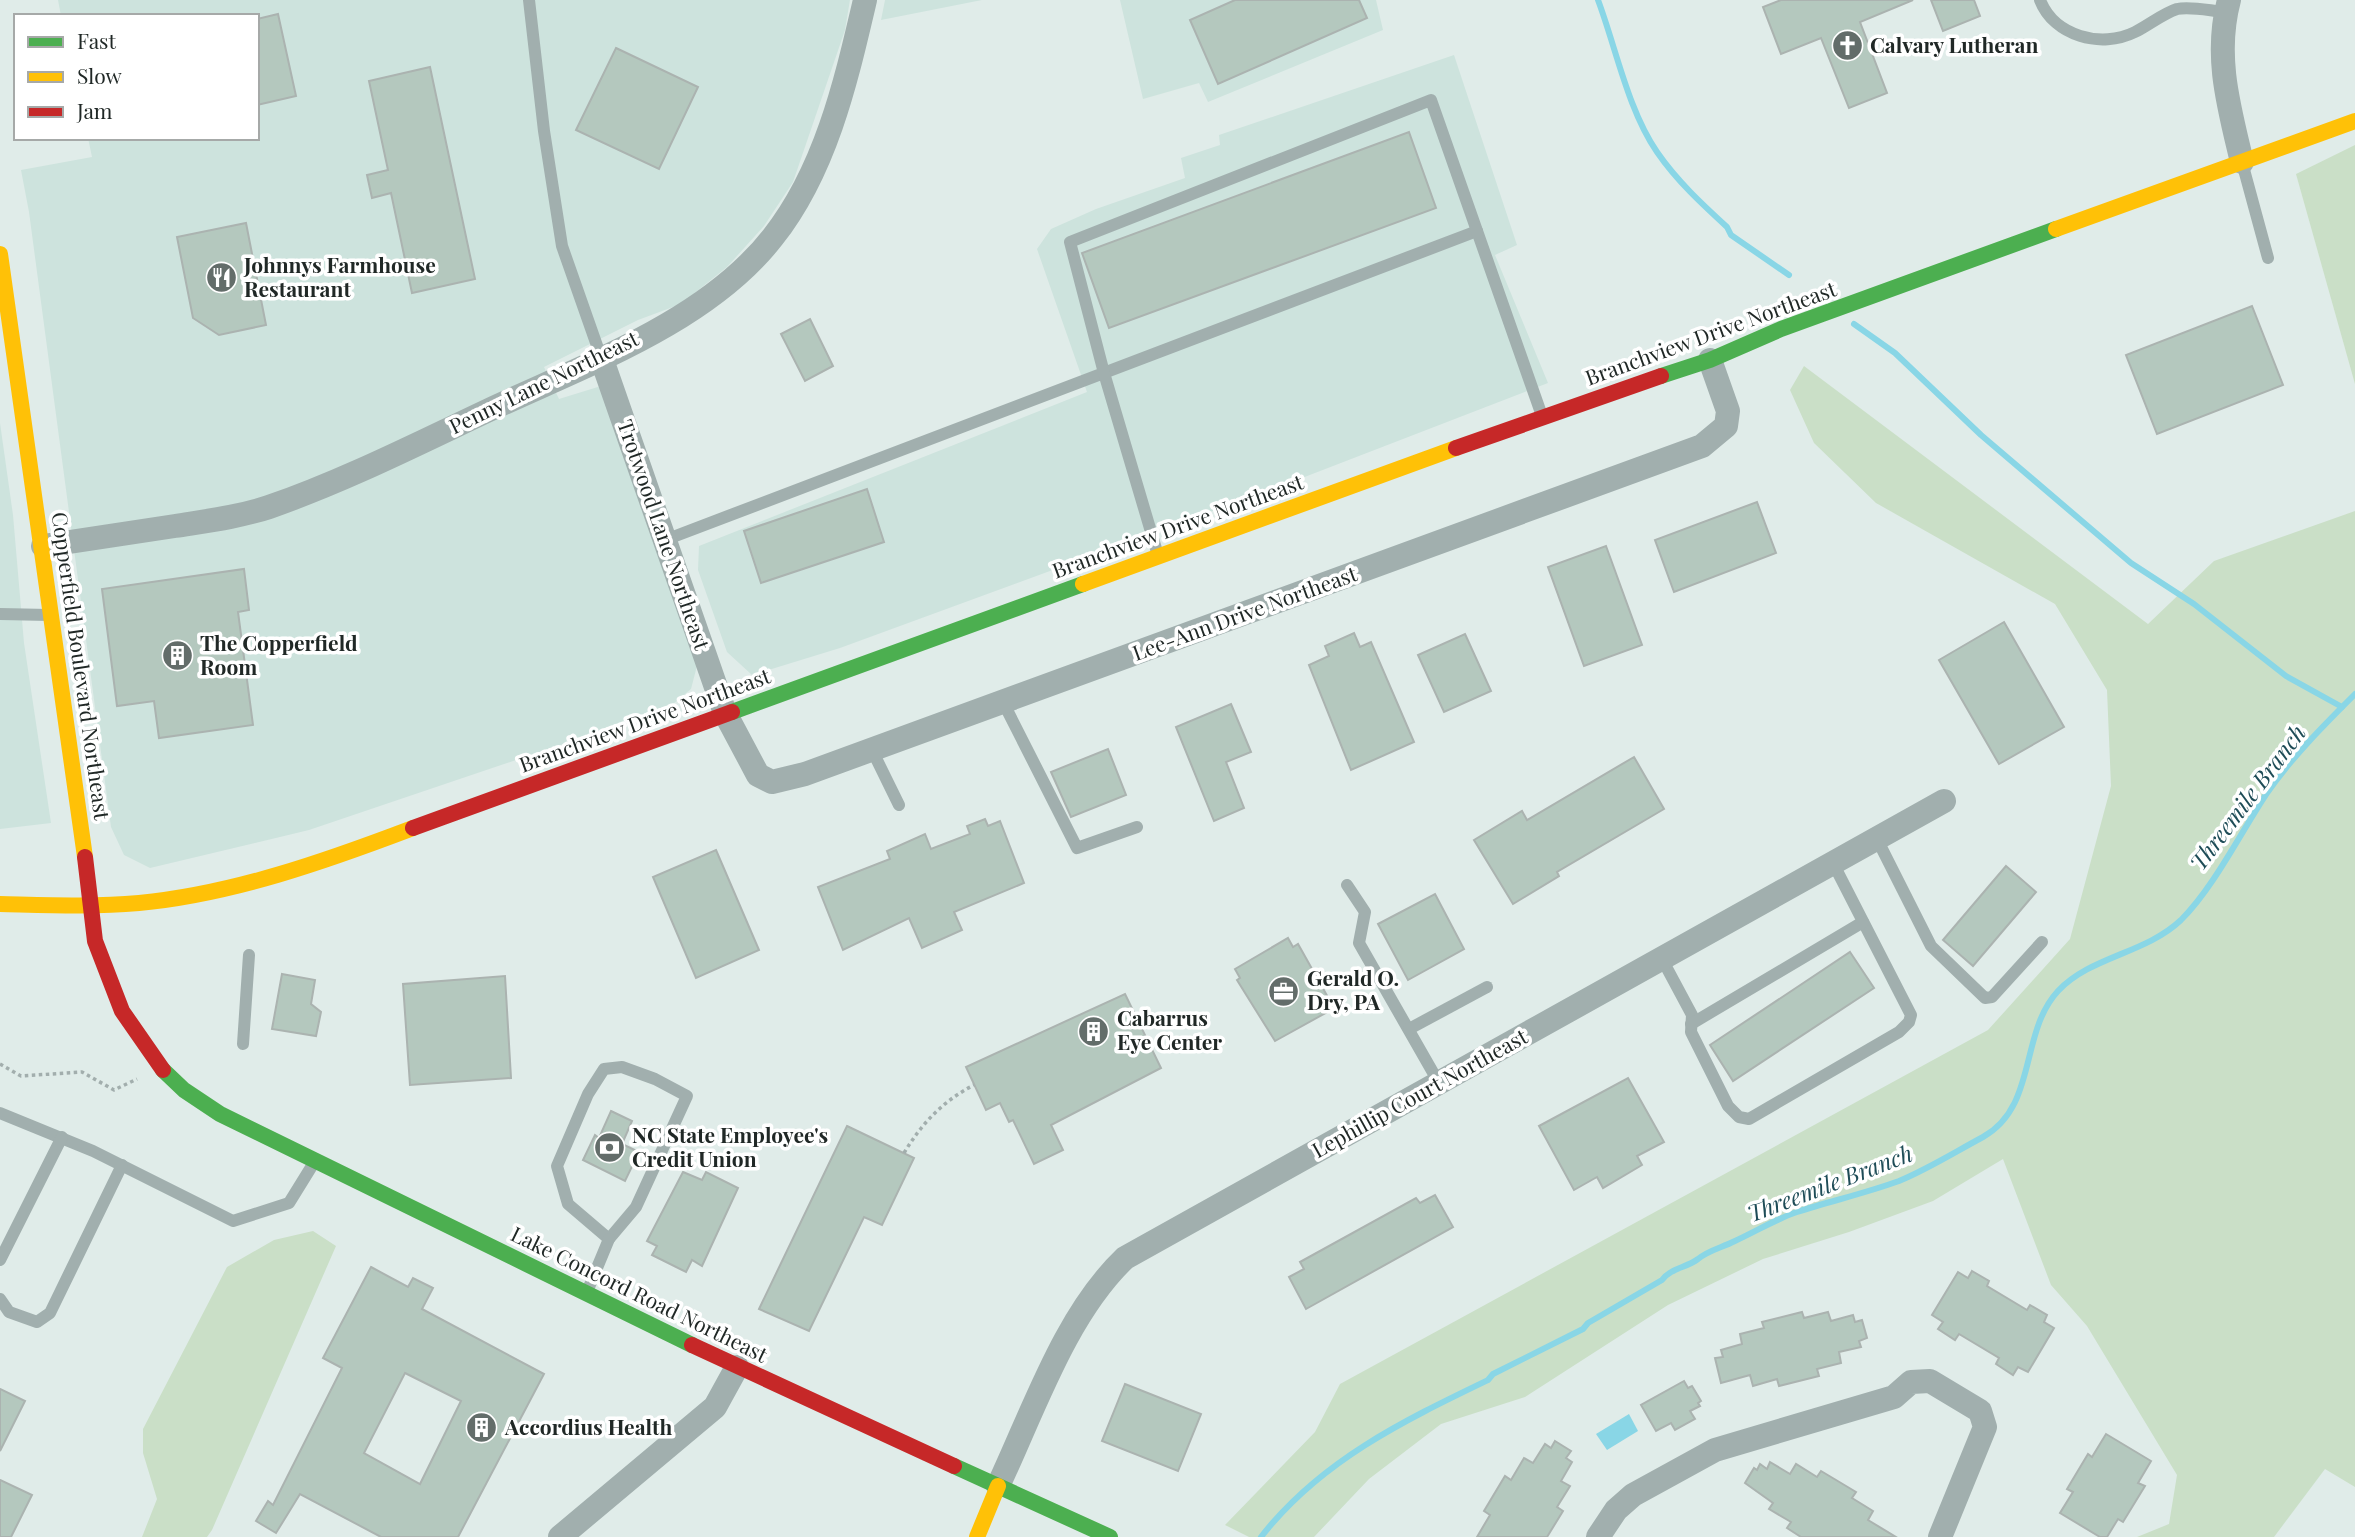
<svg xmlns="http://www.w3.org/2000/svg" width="2355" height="1537" font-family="'Playfair Display',serif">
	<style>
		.built { fill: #cde3dd }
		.green { fill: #cadfc7 }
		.water { fill: #89d6e6 }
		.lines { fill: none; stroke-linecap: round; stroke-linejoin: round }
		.stream { stroke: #89d6e6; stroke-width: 6 }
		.building { fill: #b4c8be; stroke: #abb3b0; stroke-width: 2; fill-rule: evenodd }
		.path { stroke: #a2aead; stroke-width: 3.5; stroke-dasharray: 3.5 3.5; stroke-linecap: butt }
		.lane { stroke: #a1afae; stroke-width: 12 }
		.street { stroke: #a1afae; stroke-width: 24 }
		.fast { stroke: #4caf50; stroke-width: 16 }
		.slow { stroke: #ffc107; stroke-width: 16 }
		.jam { stroke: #c62828; stroke-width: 16 }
		.labels { text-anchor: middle; stroke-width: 7; stroke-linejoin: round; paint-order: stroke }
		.poi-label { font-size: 21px; font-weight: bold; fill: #202826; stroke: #fff; text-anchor: start }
		.street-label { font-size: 21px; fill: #202826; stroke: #fff }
		.water-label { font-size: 23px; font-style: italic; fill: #1e4c57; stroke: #fff }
	</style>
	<rect width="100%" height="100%" fill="#e0ece9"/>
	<g class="built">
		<polygon points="58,0 850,0 845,30 793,182 764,226 727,267 681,304 638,320 544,367 559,399 601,386 698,662 691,689 667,709 309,830 150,868 124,855 111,827 29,212 21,170 92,157 88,138 257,138 257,16 61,16"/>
		<polygon points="885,0 982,0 881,20"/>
		<polygon points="1120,0 1376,0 1383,30 1208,102 1199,83 1143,99"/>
		<polygon points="1454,55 1517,245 1495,255 1548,383 1302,478 1180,523 1128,538 1107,550 840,648 752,675 727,652 698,570 699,546 1087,392 1037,249 1051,229 1096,209 1185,178 1181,158 1220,145 1219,135"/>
		<polygon points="0,423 13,515 24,643 51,823 0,829"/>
	</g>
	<g class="green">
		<polygon points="2355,145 2355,384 2296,174"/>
		<polygon points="1804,366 2148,624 2214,561 2355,511 2355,1487 2325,1469 2274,1537 2137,1537 2169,1524 2177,1475 2087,1326 2051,1285 2003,1159 1933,1201 1849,1232 1763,1259 1668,1305 1525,1397 1441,1424 1369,1479 1314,1537 1249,1537 1225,1525 1315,1432 1340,1384 1988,1030 2070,939 2111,786 2107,690 2055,604 1876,503 1814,443 1790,390"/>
		<polygon points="313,1231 336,1246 212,1530 207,1537 142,1537 157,1499 143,1453 143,1429 227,1267 274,1240"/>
	</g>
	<polygon class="water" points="1629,1414 1638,1431 1607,1450 1596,1434"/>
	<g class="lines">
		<g class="stream">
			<path d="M1598 0C1616 48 1628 110 1657 152 1677 181 1702 204 1727 227L1731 235 1789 275"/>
			<polyline points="1854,324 1895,353 1981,435 2131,563 2194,604 2286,676 2342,707"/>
			<path d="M1261 1537C1320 1461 1403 1421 1488 1380L1493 1374 1583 1329 1588 1323 1662 1280C1671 1268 1686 1268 1698 1259 1709 1250 1721 1248 1735 1241 1755 1232 1776 1219 1797 1212 1831 1201 1866 1193 1899 1181 1928 1169 1955 1152 1983 1137 2038 1106 2019 1033 2058 991 2091 956 2145 954 2181 920 2214 887 2241 832 2267 793 2292 757 2324 725 2355 694"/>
		</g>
	</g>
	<g class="building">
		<polygon points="1235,0 1359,0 1367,18 1218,84 1190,20"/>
		<polygon points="1781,0 1913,0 1860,22 1887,93 1849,108 1821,38 1781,54 1763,7"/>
		<polygon points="1931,0 1974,0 1980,16 1943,31"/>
		<polygon points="278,14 296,96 257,105 257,19"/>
		<polygon points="616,48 698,87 659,169 576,130"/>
		<polygon points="430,67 475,279 412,293 391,193 372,198 367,175 388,170 369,81"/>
		<polygon points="1409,132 1436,208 1109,328 1082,253"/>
		<polygon points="246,223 266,325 219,335 193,318 177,237"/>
		<polygon points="2252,306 2283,385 2157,434 2126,355"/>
		<polygon points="810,319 833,366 805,381 781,334"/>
		<polygon points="867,489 884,542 761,583 744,531"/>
		<polygon points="1757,502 1776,553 1674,592 1655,540"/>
		<polygon points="1606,546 1642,645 1584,666 1548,567"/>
		<polygon points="244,569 249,610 238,612 253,725 159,738 154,701 117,706 102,589"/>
		<polygon points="2004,622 2064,727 1999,764 1939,660"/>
		<polygon points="1354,633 1360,647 1371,642 1414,742 1351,770 1309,665 1329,656 1325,646"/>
		<polygon points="1465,634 1491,691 1444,712 1418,655"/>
		<polygon points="1231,704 1251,752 1226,762 1244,808 1214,821 1176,727"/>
		<polygon points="1108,749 1126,795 1071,817 1051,772"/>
		<polygon points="1634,757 1664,809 1557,872 1559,876 1513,904 1474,840 1522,811 1527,820"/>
		<polygon points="985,819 988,826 1000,821 1024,883 954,912 962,930 922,948 909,918 843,950 818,887 890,859 887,851 925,834 931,849 970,834 967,826"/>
		<polygon points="716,850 759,950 696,978 653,877"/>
		<polygon points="2006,866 2036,892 1973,966 1943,940"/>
		<polygon points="1435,894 1464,949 1408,980 1378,924"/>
		<polygon points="1288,938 1293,947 1298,944 1330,1001 1327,1002 1331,1010 1275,1041 1237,980 1240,978 1235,969"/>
		<polygon points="1850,952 1874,988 1733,1081 1710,1045"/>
		<polygon points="282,974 315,980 311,1004 321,1012 316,1036 272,1029"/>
		<polygon points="505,976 511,1078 410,1085 403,984"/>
		<polygon points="1125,994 1161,1068 1051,1125 1063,1150 1034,1164 1013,1120 1009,1122 1000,1103 986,1110 966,1067"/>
		<polygon points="1628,1078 1664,1142 1637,1156 1642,1165 1603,1188 1597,1177 1574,1190 1539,1126"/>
		<polygon points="611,1111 632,1121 622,1144 639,1152 625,1181 583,1160 595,1135 599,1138"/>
		<polygon points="847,1126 914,1158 882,1225 864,1217 809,1331 759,1309"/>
		<polygon points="683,1172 702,1180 706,1172 738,1188 702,1266 692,1260 686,1272 652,1255 657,1246 647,1241"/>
		<polygon points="1435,1195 1453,1227 1306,1309 1289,1277 1304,1269 1300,1262 1416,1198 1420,1203"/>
		<path d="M371 1267 408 1287 413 1278 433 1288 422 1309 544 1374 458 1537H381L300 1494 276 1533 256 1521 268 1501 273 1505 342 1368 323 1358ZM405 1373 461 1401 420 1484 364 1453Z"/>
		<polygon points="1972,1271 1989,1281 1987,1286 2027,1310 2030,1305 2047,1315 2044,1322 2054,1328 2028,1372 2018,1367 2013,1375 1996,1364 1999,1358 1959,1334 1955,1340 1938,1329 1943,1322 1932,1315 1958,1272 1968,1278"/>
		<polygon points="1802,1312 1804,1318 1828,1312 1831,1321 1853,1315 1855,1322 1862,1320 1867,1338 1859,1341 1861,1347 1839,1352 1841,1363 1817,1369 1819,1376 1779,1386 1777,1379 1753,1386 1750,1375 1721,1383 1715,1358 1723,1357 1721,1350 1742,1344 1740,1334 1764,1328 1762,1322"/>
		<polygon points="1684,1381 1688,1388 1692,1386 1701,1401 1698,1403 1700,1406 1690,1411 1695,1419 1675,1430 1671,1423 1656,1431 1641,1405"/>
		<polygon points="1125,1384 1201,1414 1178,1471 1102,1441"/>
		<polygon points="0,1389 25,1401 0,1451"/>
		<polygon points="2106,1434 2151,1461 2138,1483 2145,1486 2123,1522 2118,1519 2107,1537 2100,1537 2060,1513 2073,1492 2067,1489 2088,1454 2092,1457"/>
		<polygon points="1555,1441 1571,1451 1566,1458 1572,1462 1561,1481 1570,1486 1557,1507 1563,1511 1547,1537 1477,1537 1490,1515 1484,1511 1505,1476 1511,1480 1524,1458 1533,1463 1545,1444 1551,1448"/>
		<polygon points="1770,1462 1790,1474 1796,1464 1817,1477 1821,1471 1856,1492 1852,1498 1873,1511 1868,1520 1896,1537 1801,1537 1787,1528 1791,1522 1769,1509 1773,1503 1745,1483 1754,1468 1757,1470 1760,1464 1767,1469"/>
		<polygon points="0,1480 32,1495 11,1537 0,1537"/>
	</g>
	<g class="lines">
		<g class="path">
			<polyline points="0,1064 21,1076 82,1072 114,1090 137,1079"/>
			<path d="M904 1153C922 1123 943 1101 974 1085"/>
		</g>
		<g class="lane">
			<polyline points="529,0 544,131 562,246 601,357"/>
			<path d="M2040 0C2054 36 2101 49 2135 32 2149 25 2162 14 2177 9 2191 6 2211 11 2226 12"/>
			<polyline points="2243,166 2268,258"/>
			<polyline points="665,540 1477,231"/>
			<polyline points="1157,552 1104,373 1070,242 1431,100 1541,413"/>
			<polyline points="0,614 49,615"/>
			<polyline points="1003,702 1077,848 1137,827"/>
			<polyline points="872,750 899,805"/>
			<polyline points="1877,839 1931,946 1985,998 1992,997 2042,942"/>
			<polyline points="1347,885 1365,912 1359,943 1439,1083"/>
			<polyline points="1662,959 1692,1015 1691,1032 1728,1106 1739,1117 1749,1119 1899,1032 1909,1022 1911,1015 1833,863"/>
			<polyline points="1691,1024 1863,922"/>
			<polyline points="1409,1029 1487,987"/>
			<polyline points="243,1044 249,955"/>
			<polygon points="622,1067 655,1079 687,1096 636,1207 609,1239 568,1204 557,1166 588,1094 604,1069"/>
			<polyline points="0,1113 93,1151 233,1221 289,1203 315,1161"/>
			<polyline points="0,1260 62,1137"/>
			<polyline points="587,1292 609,1239"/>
			<polyline points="0,1299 9,1312 37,1322 50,1313 122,1165"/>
		</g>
		<g class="street">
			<path d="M2229 0C2214 56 2229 107 2242 162"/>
			<polyline points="601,357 725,713 758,775 772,782 805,774 1702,446 1726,426 1728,411 1710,360"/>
			<path d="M43 546C87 539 131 533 175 526 206 521 239 517 269 507 344 481 417 444 489 410 585 365 707 322 773 237 826 170 846 81 865 0"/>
			<path d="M998 1486C1033 1412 1065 1315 1125 1258L1944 801"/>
			<polyline points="560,1537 715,1407 737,1367"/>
			<polyline points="1598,1537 1616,1510 1633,1495 1715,1450 1894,1397 1911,1382 1930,1381 1980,1411 1985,1427 1940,1537"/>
		</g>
		<g class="fast">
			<polyline points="1661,376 1710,360 1781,329 2056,229"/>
			<polyline points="732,712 1083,584"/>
			<polyline points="163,1070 184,1090 220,1114 692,1345"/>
			<polyline points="954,1466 1110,1537"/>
		</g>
		<g class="slow">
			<polyline points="2056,229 2355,121"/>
			<polyline points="0,254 85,857"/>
			<polyline points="1083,584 1456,448"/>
			<path d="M0 904C46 905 93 907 139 903 233 894 326 861 413 828"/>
			<polyline points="977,1537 998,1486"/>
		</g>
		<g class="jam">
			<polyline points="1456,448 1661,376"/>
			<polyline points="413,828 732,712"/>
			<polyline points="85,857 95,941 122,1011 163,1070"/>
			<polyline points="692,1345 954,1466"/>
		</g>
	</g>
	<defs>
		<symbol id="church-disc" viewBox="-11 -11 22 22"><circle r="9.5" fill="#636d6a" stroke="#fff"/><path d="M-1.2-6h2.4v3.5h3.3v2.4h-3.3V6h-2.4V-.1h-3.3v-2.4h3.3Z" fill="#fff"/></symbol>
		<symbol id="restaurant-disc" viewBox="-11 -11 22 22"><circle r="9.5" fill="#636d6a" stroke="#fff"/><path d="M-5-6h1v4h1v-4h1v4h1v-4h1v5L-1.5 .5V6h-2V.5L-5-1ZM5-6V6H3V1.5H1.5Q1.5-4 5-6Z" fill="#fff"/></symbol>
		<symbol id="building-disc" viewBox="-11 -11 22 22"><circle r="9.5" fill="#636d6a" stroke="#fff"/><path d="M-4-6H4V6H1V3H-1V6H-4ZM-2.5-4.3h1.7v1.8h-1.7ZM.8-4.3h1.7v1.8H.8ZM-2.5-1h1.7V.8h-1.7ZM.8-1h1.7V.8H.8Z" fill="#fff"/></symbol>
		<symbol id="office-disc" viewBox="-11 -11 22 22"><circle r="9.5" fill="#636d6a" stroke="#fff"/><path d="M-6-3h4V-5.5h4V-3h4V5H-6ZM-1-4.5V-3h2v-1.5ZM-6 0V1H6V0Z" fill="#fff"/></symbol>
		<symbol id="bank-disc" viewBox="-11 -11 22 22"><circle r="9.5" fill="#636d6a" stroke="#fff"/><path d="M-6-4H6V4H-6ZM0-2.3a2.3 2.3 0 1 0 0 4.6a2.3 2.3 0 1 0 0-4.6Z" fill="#fff"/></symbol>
	</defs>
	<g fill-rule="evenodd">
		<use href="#church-disc" x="1830" y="28" width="35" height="35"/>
		<use href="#restaurant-disc" x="204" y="260" width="35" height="35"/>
		<use href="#building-disc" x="160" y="638" width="35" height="35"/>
		<use href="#office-disc" x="1266" y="974" width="35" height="35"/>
		<use href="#building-disc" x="1076" y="1014" width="35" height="35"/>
		<use href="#bank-disc" x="592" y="1130" width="35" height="35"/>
		<use href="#building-disc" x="464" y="1410" width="35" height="35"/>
	</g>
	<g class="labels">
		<g class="poi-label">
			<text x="1870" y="53">Calvary Lutheran</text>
			<text x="244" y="273">Johnnys Farmhouse<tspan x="244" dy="24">Restaurant</tspan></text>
			<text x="200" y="651">The Copperfield<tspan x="200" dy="24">Room</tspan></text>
			<text x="1307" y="986">Gerald O.<tspan x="1307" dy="24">Dry, PA</tspan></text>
			<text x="1117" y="1026">Cabarrus<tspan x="1117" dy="24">Eye Center</tspan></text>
			<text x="632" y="1143">NC State Employee's<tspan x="632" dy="24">Credit Union</tspan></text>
			<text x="505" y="1435">Accordius Health</text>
		</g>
		<g class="street-label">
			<text transform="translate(1711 334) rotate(-20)" y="7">Branchview Drive Northeast</text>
			<text transform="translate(544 383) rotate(-26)" y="7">Penny Lane Northeast</text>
			<text transform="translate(1178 527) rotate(-20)" y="7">Branchview Drive Northeast</text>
			<text transform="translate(663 535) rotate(71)" y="7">Trotwood Lane Northeast</text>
			<text transform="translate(1245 614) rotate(-20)" y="7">Lee-Ann Drive Northeast</text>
			<text transform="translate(80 666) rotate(82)" y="7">Copperfield Boulevard Northeast</text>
			<text transform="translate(645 721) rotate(-20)" y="7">Branchview Drive Northeast</text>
			<text transform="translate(1420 1094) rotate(-29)" y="7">Lephillip Court Northeast</text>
			<text transform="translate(639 1295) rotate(26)" y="7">Lake Concord Road Northeast</text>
		</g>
		<g class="water-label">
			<text transform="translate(2248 798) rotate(-53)" y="8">Threemile Branch</text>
			<text transform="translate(1830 1184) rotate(-21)" y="8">Threemile Branch</text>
		</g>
	</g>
	<rect x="14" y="14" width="245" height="126" fill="#ffffff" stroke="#a6a9a8" stroke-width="2"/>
	<rect x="28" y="37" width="35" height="10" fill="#4caf50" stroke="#a6a9a8" stroke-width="2"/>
	<text x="77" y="49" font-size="21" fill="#202826">Fast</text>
	<rect x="28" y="72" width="35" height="10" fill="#ffc107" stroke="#a6a9a8" stroke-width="2"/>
	<text x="77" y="84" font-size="21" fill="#202826">Slow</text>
	<rect x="28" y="107" width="35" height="10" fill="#c62828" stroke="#a6a9a8" stroke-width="2"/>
	<text x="77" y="119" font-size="21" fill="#202826">Jam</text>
</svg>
